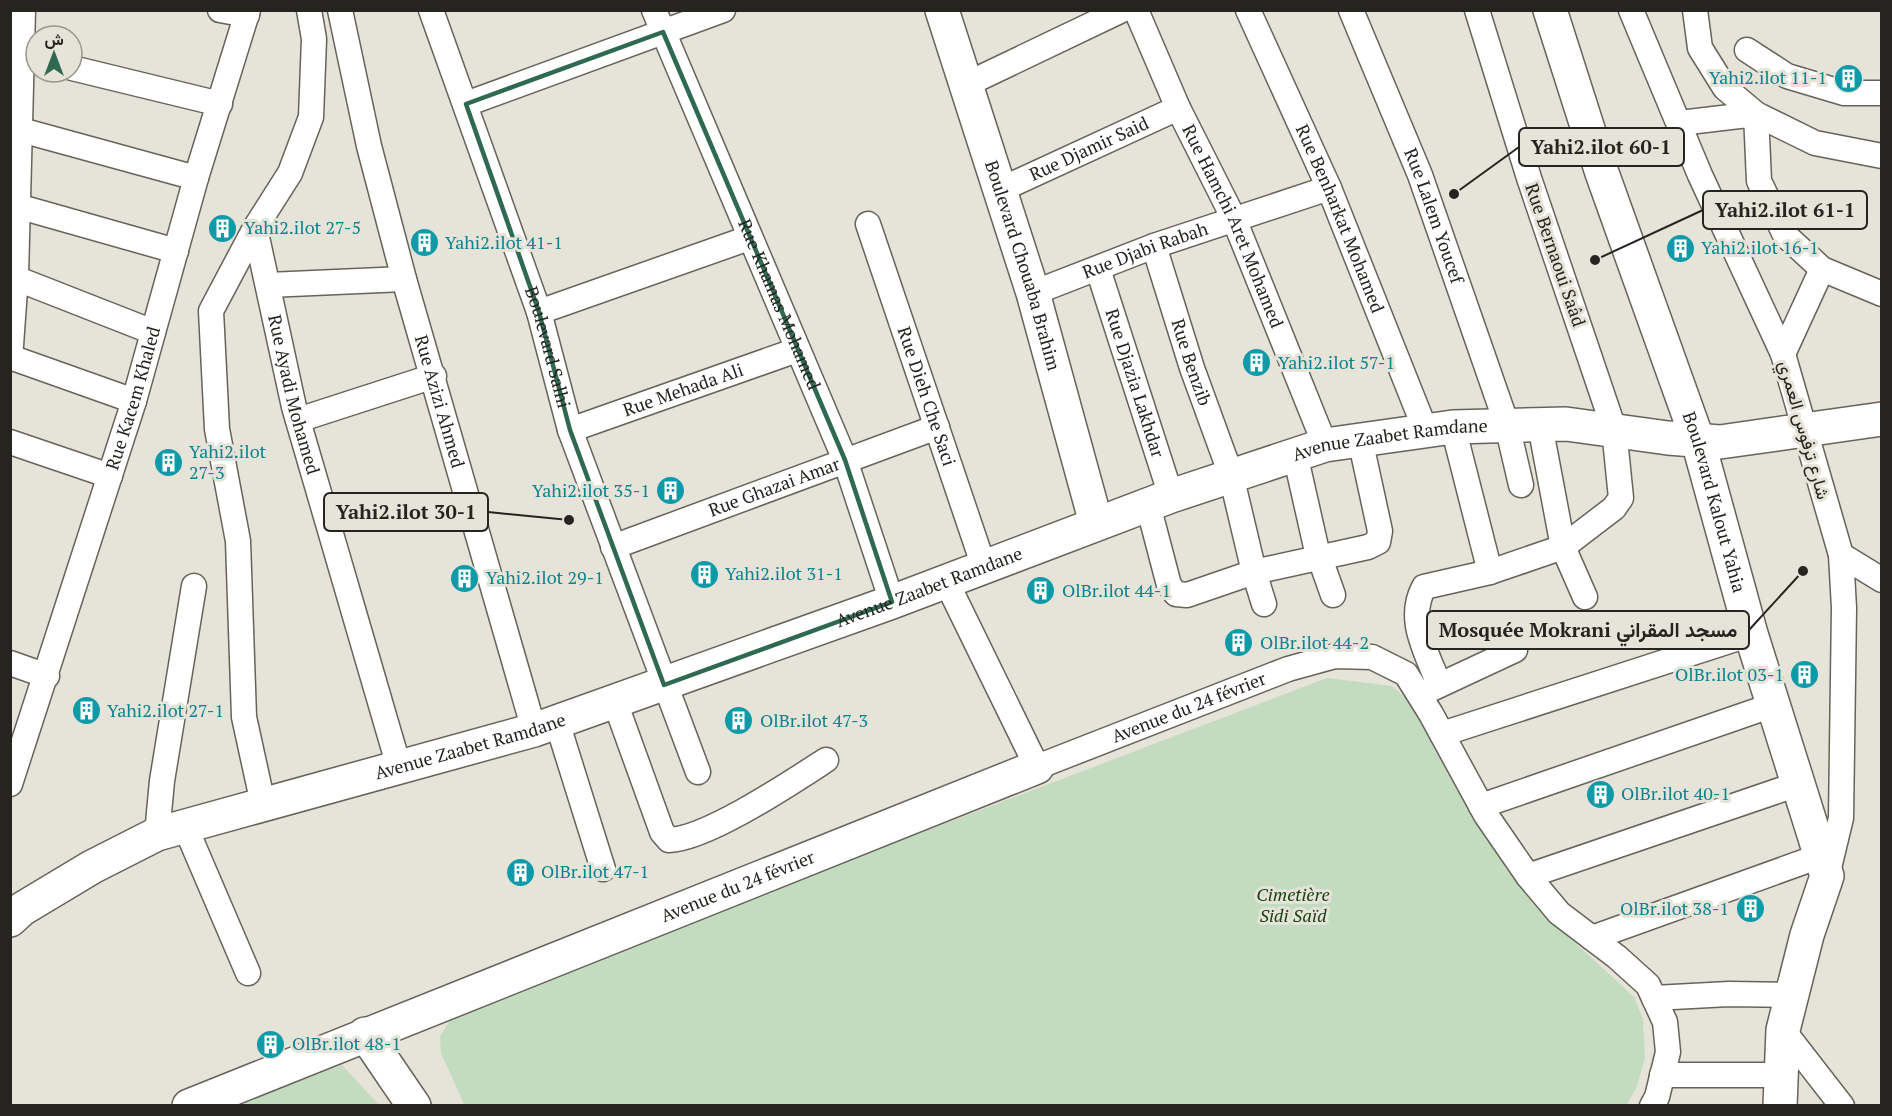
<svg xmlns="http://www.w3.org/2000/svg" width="1892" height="1116" font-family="'PT Serif',Vazirmatn,serif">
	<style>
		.green { fill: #c3dbbf }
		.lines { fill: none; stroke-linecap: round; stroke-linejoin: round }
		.street-casing { stroke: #66635a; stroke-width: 27 }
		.secondary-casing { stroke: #66635a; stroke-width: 36 }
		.street { stroke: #fff; stroke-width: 24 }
		.secondary { stroke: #fff; stroke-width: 33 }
		.marked { fill: none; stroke: #2f6952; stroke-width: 4.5; stroke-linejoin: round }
		.labels { text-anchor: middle; stroke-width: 6; stroke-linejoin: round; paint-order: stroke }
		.culture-label { font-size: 18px; fill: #0d838f; stroke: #e6e3d8; text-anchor: start }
		.street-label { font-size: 18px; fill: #252420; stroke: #e6e3d8 }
		.park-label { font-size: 18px; font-style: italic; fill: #194213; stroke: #e6e3d8 }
		.leader { fill: none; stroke: #252420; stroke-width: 2 }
		.callout-dot { fill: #252420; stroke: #e6e3d8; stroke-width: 2 }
		.callout { fill: #e6e3d8; stroke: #252420; stroke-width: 2 }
		.callout-label { font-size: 20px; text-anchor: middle; font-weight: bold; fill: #252420 }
	</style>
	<rect width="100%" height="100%" fill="#e6e3d8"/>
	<g class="green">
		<polygon points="1327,678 1392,686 1423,714 1471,815 1508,871 1536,907 1634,997 1643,1019 1645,1058 1637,1086 1626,1106 465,1106 441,1053 440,1036 452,1017 784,885"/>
		<polygon points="342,1065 379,1105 245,1106 244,1102"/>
	</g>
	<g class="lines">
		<defs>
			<g id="street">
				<polyline points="220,10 247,15"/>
				<path id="s1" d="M340 10 369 146 404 279 534 730"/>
				<path id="s2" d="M431 10 539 312 570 430 698 772"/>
				<path id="s3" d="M654 10 845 460 892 602"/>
				<path id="s4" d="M1136 10 1178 108 1234 219 1325 445"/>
				<path id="s5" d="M1248 10 1329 188 1425 429"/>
				<path id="s6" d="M1351 10 1420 175 1507 425 1521 485"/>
				<polyline points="1631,10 1700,175 1783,354 1841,555 1844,608 1841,818 1827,876"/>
				<polyline points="1695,10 1700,48 1725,88 1756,114 1815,143 1882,156"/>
				<polyline points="1747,50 1787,76 1844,93 1882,93"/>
				<polyline points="72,68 220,104"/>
				<polyline points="965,85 1122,10"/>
				<polyline points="466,104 723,10"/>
				<polyline points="1680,123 1756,114 1759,181 1785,235 1822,269 1882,294"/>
				<polyline points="10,127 196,178"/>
				<path id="s7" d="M1000 190 1178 108"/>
				<polyline points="10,204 176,251"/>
				<path id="s8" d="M868 224 984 567"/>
				<path id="s9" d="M255 228 294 407 399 767"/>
				<path id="s10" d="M1154 246 1192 368 1231 475 1254 572 1264 604"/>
				<path id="s11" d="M1098 269 1171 496"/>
				<polyline points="10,276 153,332"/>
				<polyline points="268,285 404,279"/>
				<path id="s12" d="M1033 293 1154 246 1329 188"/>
				<polyline points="539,312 749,238"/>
				<polyline points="1783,354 1822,269"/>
				<polyline points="10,357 134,401"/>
				<polyline points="10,359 16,276 23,10"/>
				<polyline points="298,420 434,376"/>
				<polyline points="1540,425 1563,547 1585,597"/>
				<polyline points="1453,427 1490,572"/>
				<path id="s13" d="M570 430 797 350"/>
				<polyline points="10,442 110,476"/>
				<polyline points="1295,454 1316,547 1333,595"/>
				<polyline points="1148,505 1169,585 1176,594 1187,595 1254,572 1368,547 1378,542 1380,531 1360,439"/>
				<path id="s14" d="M613 547 937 427"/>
				<polyline points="1841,555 1882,580"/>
				<path id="s15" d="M946 581 1037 767 1288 669 1335 656 1372 657 1406 674 1431 714 1486 815 1528 876 1559 913 1617 957 1648 985 1665 1022 1668 1052 1657 1097 1652 1106"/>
				<polyline points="10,663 47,676"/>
				<path d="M1439 685C1427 652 1406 620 1424 587L1490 572 1563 547 1614 508 1621 498 1614 429 1529 178 1477 10"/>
				<polyline points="1425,692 1515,650"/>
				<path d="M615 702 662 832 669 840C707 839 792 782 826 760"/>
				<polyline points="557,722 603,869"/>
				<polyline points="1442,734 1751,634"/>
				<path id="s16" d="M10 784 134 401 196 178 248 10"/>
				<polyline points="263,804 244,717 238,541 217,429 211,311 255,228 290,173 311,117 314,39 309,10"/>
				<polyline points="1481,806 1773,705"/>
				<polyline points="185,826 248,973"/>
				<polyline points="157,834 162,781 194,586"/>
				<polyline points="1528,876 1798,784"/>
				<polyline points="1592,938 1820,856"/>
				<polyline points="1654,998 1729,994 1792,995"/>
				<polyline points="1783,1030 1842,1106"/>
				<polyline points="1662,1075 1781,1075"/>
			</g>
			<g id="secondary">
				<path id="s17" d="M942 10 1033 293 1096 523"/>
				<path id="s18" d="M1550 10 1602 173 1698 441 1751 634 1827 876 1807 935 1783 1030 1780 1106"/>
				<path id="s19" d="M10 920 22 909 92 867 157 834 534 730 892 602 1171 496 1325 445 1453 427 1566 424 1668 438 1720 442 1882 419"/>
				<polyline points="365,1034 414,1106"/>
				<path id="s20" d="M189 1106 1037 767"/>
			</g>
		</defs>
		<use href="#street" class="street-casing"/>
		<use href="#secondary" class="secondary-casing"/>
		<use href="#street" class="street"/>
		<use href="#secondary" class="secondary"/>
	</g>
	<path class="marked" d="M663 32 845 460 892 602 664 685 570 430 539 312 466 104Z"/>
	<defs>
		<symbol id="building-disc" viewBox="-11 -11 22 22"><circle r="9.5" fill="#0f9aa8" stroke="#e6e3d8"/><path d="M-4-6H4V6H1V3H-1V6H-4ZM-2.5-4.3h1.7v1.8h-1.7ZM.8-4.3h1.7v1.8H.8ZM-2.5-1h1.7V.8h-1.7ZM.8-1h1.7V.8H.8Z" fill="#fff"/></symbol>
	</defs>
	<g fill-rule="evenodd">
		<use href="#building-disc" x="1832" y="62" width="33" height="33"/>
		<use href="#building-disc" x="206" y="212" width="33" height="33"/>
		<use href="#building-disc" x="408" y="226" width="33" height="33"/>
		<use href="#building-disc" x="1664" y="232" width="33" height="33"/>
		<use href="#building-disc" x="1240" y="346" width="33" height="33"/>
		<use href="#building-disc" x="152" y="446" width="33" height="33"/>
		<use href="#building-disc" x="654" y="474" width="33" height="33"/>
		<use href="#building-disc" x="688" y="558" width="33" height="33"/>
		<use href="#building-disc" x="448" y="562" width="33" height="33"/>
		<use href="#building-disc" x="1024" y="574" width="33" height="33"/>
		<use href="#building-disc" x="1222" y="626" width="33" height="33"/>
		<use href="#building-disc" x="1788" y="658" width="33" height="33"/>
		<use href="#building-disc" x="70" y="694" width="33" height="33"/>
		<use href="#building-disc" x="722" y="704" width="33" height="33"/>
		<use href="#building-disc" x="1584" y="778" width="33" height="33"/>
		<use href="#building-disc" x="504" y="856" width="33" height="33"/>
		<use href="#building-disc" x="1734" y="892" width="33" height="33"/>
		<use href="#building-disc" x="254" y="1028" width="33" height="33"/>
	</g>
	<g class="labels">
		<g class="culture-label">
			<text x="1827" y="84" text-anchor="end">Yahi2.ilot 11-1</text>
			<text x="244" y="234">Yahi2.ilot 27-5</text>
			<text x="445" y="249">Yahi2.ilot 41-1</text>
			<text x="1701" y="254">Yahi2.ilot 16-1</text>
			<text x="1278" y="369">Yahi2.ilot 57-1</text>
			<text x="189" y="458">Yahi2.ilot<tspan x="189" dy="21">27-3</tspan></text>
			<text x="650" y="497" text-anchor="end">Yahi2.ilot 35-1</text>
			<text x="725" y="580">Yahi2.ilot 31-1</text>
			<text x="486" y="584">Yahi2.ilot 29-1</text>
			<text x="1062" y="597">OlBr.ilot 44-1</text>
			<text x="1260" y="649">OlBr.ilot 44-2</text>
			<text x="1784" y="681" text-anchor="end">OlBr.ilot 03-1</text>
			<text x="107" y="717">Yahi2.ilot 27-1</text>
			<text x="760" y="727">OlBr.ilot 47-3</text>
			<text x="1621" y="800">OlBr.ilot 40-1</text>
			<text x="541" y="878">OlBr.ilot 47-1</text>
			<text x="1729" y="915" text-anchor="end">OlBr.ilot 38-1</text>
			<text x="292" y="1050">OlBr.ilot 48-1</text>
		</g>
		<g class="street-label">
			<text dy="6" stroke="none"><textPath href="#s7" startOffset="98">Rue Djamir Said</textPath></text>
			<text dy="6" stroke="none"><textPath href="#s6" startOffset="222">Rue Lalem Youcef</textPath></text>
			<text dy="6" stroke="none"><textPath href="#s5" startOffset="228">Rue Benharkat Mohamed</textPath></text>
			<text dy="6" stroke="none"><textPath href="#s4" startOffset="237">Rue Hamchi Aret Mohamed</textPath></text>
			<text dy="6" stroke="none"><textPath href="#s12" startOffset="120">Rue Djabi Rabah</textPath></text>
			<text transform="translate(1555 255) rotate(71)" y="6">Rue Bernaoui Saâd</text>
			<text dy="6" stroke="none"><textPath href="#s17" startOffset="268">Boulevard Chouaba Brahim</textPath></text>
			<text dy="6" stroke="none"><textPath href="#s3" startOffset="320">Rue Khamas Mohamed</textPath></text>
			<text dy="6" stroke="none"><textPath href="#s2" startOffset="357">Boulevard Salhi</textPath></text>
			<text dy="6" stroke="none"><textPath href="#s10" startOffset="122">Rue Benzib</textPath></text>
			<text dy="6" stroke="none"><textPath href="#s11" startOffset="120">Rue Djazia Lakhdar</textPath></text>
			<text dy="6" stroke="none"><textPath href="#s13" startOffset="120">Rue Mehada Ali</textPath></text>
			<text dy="6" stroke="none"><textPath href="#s9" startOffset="171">Rue Ayadi Mohamed</textPath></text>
			<text dy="6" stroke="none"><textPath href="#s8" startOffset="182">Rue Dieh Che Saci</textPath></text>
			<text dy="6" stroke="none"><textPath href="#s16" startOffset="405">Rue Kacem Khaled</textPath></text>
			<text dy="6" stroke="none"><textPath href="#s1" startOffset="404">Rue Azizi Ahmed</textPath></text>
			<text transform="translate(1804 430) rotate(74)" y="6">شارع ترفوس العمري</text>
			<text dy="6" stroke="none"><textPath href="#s19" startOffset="1468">Avenue Zaabet Ramdane</textPath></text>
			<text dy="6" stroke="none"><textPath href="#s14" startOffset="172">Rue Ghazai Amar</textPath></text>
			<text dy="6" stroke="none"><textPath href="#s18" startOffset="519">Boulevard Kalout Yahia</textPath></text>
			<text dy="6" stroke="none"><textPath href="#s19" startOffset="982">Avenue Zaabet Ramdane</textPath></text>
			<text dy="6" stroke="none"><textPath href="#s15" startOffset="370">Avenue du 24 février</textPath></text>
			<text dy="6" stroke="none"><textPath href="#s19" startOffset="496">Avenue Zaabet Ramdane</textPath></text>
			<text dy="6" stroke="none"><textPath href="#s20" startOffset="591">Avenue du 24 février</textPath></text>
		</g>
		<g class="park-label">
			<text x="1293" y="901">Cimetière<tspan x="1293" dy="21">Sidi Saïd</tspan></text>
		</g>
	</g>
	<path class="leader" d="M1454 194L1519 147M1595 260L1703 210M569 520L488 512M1803 571L1749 630"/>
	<g class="callout-dot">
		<circle cx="1454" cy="194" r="6"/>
		<circle cx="1595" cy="260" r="6"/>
		<circle cx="569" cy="520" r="6"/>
		<circle cx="1803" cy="571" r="6"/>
	</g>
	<g class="callout">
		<rect x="1519" y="128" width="165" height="38" rx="6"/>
		<rect x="1703" y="191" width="164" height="38" rx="6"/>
		<rect x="324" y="493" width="164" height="38" rx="6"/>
		<rect x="1427" y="611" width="322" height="38" rx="6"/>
	</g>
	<g class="callout-label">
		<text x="1601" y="154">Yahi2.ilot 60-1</text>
		<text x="1785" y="217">Yahi2.ilot 61-1</text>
		<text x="406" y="519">Yahi2.ilot 30-1</text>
		<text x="1588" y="637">Mosquée Mokrani مسجد المقراني</text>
	</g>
	<rect width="1892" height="1116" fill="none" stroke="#252420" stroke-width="24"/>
	<g transform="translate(54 54)"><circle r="28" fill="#e6e3d8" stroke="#99978e" stroke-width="1.5"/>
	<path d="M0-4.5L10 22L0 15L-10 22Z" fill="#2f6952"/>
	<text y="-9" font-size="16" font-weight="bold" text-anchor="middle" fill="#252420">ش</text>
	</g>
</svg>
